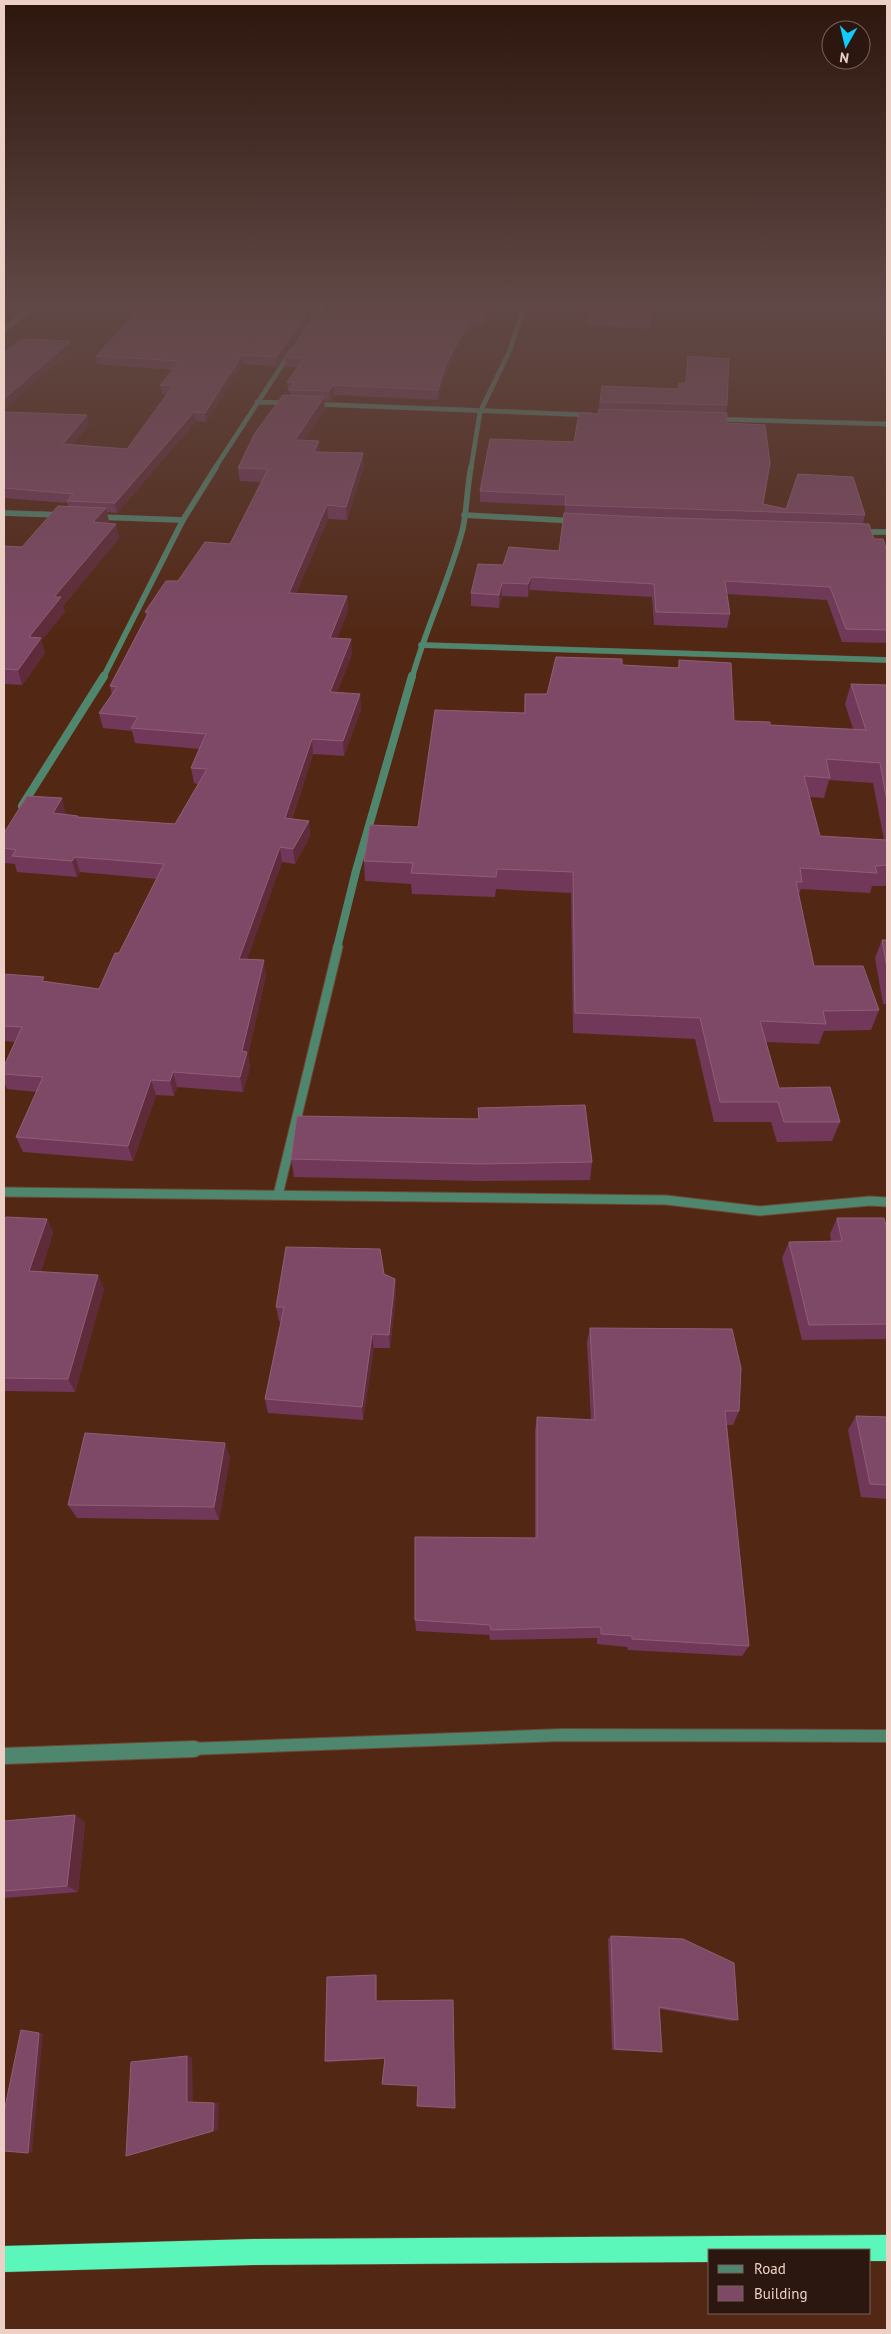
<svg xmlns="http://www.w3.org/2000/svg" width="891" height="2334" font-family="'PT Sans',sans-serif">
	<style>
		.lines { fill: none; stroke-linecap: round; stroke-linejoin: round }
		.street-far5-casing { stroke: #6e4635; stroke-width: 5 }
		.street-far4-casing { stroke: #6e4635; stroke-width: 6 }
		.street-far3-casing { stroke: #6e4635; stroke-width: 8 }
		.street-far2-casing { stroke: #6e4635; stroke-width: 11 }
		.street-far1-casing { stroke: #6e4635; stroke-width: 14 }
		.street-casing { stroke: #6e4635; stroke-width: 18 }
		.highway-casing { stroke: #6e4635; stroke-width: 1 }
		.street-far5 { stroke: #4f866e; stroke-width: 4.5 }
		.street-far4 { stroke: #4f866e; stroke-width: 5.5 }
		.street-far3 { stroke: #4f866e; stroke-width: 8 }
		.street-far2 { stroke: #4f866e; stroke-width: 9 }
		.street-far1 { stroke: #4f866e; stroke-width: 12 }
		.street { stroke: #4f866e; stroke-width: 16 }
		.highway { fill: #5bf6ba; fill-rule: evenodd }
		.wall { fill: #71385a; fill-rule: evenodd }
		.shaded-wall { fill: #5f2b3a }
		.building { fill: #7e4966; stroke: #905e74 }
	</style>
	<rect width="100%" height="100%" fill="#522815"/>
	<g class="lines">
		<defs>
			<g id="street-far5">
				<polyline points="309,326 323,306"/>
				<polyline points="4,330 33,306"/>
				<polyline points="257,402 292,403"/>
				<polyline points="311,404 591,415"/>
				<polyline points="713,419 887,424"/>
				<polyline points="215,468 292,350"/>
				<polyline points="471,468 480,412 510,350 524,306"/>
			</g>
			<g id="street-far4">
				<polyline points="4,513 62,515"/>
				<polyline points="464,515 576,521"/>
				<polyline points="97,517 183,520"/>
				<polyline points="858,532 887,532"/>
				<polyline points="421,645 887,660"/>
				<polyline points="103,678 183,520 216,467"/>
				<path d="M412 678C426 627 450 579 463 528 467 509 467 487 471 467"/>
			</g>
			<g id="street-far3">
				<polyline points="22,806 104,676"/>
				<polyline points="337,948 356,871 412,676"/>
			</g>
			<g id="street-far2">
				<polyline points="4,1192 666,1200 760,1211 870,1201 887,1202"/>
				<polyline points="278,1195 338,947"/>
			</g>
			<polyline id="street-far1" points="160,1750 562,1735 887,1736"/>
			<polyline id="street" points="4,1756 194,1749"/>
			<polygon id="highway" points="887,2235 887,2261 870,2261 870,2250 710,2250 710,2262 253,2265 4,2272 4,2246 253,2239"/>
		</defs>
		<use href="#street-far5" class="street-far5-casing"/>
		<use href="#street-far4" class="street-far4-casing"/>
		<use href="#street-far3" class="street-far3-casing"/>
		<use href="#street-far2" class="street-far2-casing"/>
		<use href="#street-far1" class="street-far1-casing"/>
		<use href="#street" class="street-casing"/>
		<use href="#highway" class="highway-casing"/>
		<use href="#street-far5" class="street-far5"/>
		<use href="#street-far4" class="street-far4"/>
		<use href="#street-far3" class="street-far3"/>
		<use href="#street-far2" class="street-far2"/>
		<use href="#street-far1" class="street-far1"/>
		<use href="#street" class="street"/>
		<use href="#highway" class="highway"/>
	</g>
	<g class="wall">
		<polygon points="36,306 60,306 59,307"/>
		<polygon points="142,306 280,306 274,313 306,323 277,366 243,364 206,422 196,421 117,513 107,512 109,522 108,523 119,538 63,606 65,612 41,641 45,653 22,685 4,684 4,546 22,547 68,506 67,503 4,498 4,412 87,415 89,425 72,445 127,449 167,395 162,394 160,385 173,370 97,364 96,356"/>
		<polygon points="345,306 520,306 519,308 493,307 484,325 472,324 445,376 438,400 334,395 330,401 324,401 325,409 304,440 320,452 364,466 347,520 328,519 296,593 347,596 348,611 337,638 352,654 337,692 360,694 361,709 344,756 313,754 292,819 309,821 310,836 295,864 282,862 247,959 266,975 248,1054 250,1067 243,1092 177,1087 174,1096 156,1095 133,1161 23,1152 16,1137 37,1092 7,1089 4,1082 4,1066 16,1042 4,1041 4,974 45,982 99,989 119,953 157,879 80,872 77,877 17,872 15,864 4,863 4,833 66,813 66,814 79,817 175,824 198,784 194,783 191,768 199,749 135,743 132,731 103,728 99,713 112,695 110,686 146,616 145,612 178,581 230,544 262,482 240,481 238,468 290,395 290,392 288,391 287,382 298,367 286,367 285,357 332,316 343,308"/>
		<polygon points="528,306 559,306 556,310 527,308"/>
		<polygon points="590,306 653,306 649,329 586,325 587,314"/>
		<polygon points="688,356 727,405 726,413 726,423 763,504 786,509 865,515 863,523 874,539 887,551 887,643 842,642 827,600 727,594 730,614 727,628 654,625 652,597 530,590 528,597 502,596 499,608 471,606 471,593 503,565 559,551 565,506 480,502 480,491 574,442 598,414 602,386 678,389 685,383"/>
		<path d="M679 660 734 721 770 725 853 729 845 704 851 684 887 685V886H872L870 893 801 889 799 894 814 966 879 1010 871 1030 824 1031 819 1044 766 1042 779 1088 840 1122 832 1141 777 1142 771 1122H714L695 1039 573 1033 571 893 496 889 495 897 412 894 411 884 365 881 364 861 418 827 524 713 525 694H547L622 665 678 668ZM829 780 873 783 884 840 820 836 810 797 824 798Z"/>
		<polygon points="882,940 887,940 887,1004 883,1004 875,958"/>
		<polygon points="478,1108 592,1162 590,1180 480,1181 294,1177 291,1159 478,1119"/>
		<polygon points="837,1218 887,1229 887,1339 802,1340 782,1258 789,1242 831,1241 830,1234"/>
		<polygon points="47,1219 53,1233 41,1271 104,1289 75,1392 4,1391 4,1222"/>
		<polygon points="384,1274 396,1293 390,1348 374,1348 363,1420 268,1413 265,1399 281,1321 279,1321 276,1307"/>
		<polygon points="590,1328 739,1411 733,1425 727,1425 749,1646 742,1656 628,1650 627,1647 597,1644 597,1638 490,1640 489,1635 416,1631 415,1620 535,1538 535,1431 537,1417 591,1420 587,1342"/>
		<polygon points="856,1416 887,1417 887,1499 861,1497 848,1430"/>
		<polygon points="230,1457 219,1520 77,1518 68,1505"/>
		<polygon points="75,1815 85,1823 78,1892 4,1898 4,1821"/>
		<polygon points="611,1936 738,2020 732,2021 660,2009 662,2052 658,2052 612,2050 608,1939"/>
		<polygon points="376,1975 377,1977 377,2001 385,2059 327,2062 325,2061"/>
	</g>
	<g class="shaded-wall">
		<polygon points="272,306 280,306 267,320 266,312"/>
		<polygon points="489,306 493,306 493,307 484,325 484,316"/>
		<polygon points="652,306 653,306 649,329 650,318"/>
		<polygon points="306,315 306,323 277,366 276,357"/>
		<polygon points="472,315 472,324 445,376 438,400 438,390 445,367"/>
		<polygon points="71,341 73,350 4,410 4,399"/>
		<polygon points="242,355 243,364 206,422 205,413"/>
		<polygon points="333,385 334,395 330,401 329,391"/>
		<polygon points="324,397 325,409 296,453 295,440"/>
		<polygon points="194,412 196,421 117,513 115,503"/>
		<polygon points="87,415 89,425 65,454 63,444"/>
		<polygon points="319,441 320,454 314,452"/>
		<polygon points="363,453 364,466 347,520 346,507"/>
		<polygon points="327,505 328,519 290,607 289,593"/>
		<polygon points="106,508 109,522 96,536 93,522"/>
		<polygon points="116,524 119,538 63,606 65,612 41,641 45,653 22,685 18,670 29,637 54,597"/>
		<polygon points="531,577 530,590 528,597 528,584"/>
		<polygon points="502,583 502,596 499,608 499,595"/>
		<polygon points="347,596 348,611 331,653 330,638"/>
		<polygon points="351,639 352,654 331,707 330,692"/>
		<polygon points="360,694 361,709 344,756 343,741"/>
		<polygon points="312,739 313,754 287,833 285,818"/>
		<polygon points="62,798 66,813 58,829 53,813"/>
		<polygon points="309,821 310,836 295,864 293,849"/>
		<polygon points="280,847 282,862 242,974 239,959"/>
		<polygon points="75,857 80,872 77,877 72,861"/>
		<polygon points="264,960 266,975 248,1054 250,1067 243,1092 240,1077 242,1051"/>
		<polygon points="173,1072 177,1087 174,1096 170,1081"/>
		<polygon points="151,1080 156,1095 133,1161 128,1146"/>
		<polygon points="47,1219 53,1233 37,1285 29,1271"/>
		<polygon points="98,1275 104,1289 75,1392 68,1379"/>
		<polygon points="395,1279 396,1293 390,1348 389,1335"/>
		<polygon points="372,1334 374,1348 363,1420 362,1407"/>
		<polygon points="225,1443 230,1457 219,1520 214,1507"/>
		<polygon points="75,1815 85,1823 78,1892 67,1886"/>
		<polygon points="376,1975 377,1977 377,2003 376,2001"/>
		<polygon points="39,2033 43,2033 32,2152 28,2153"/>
		<polygon points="187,2056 192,2057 193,2102 187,2102"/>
		<polygon points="214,2103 219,2103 218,2130 126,2156"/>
	</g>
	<g class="building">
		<polygon points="142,306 272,306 266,312 306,315 276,357 242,355 205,413 194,412 115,503 67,501 73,494 4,488 4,412 87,415 63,444 127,449 173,386 160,385 180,361 96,356"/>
		<polygon points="345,306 489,306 484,316 472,315 445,367 438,390 333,385 329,391 289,390 295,382 287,382 304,358 285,357 315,315 332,316 339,308 343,308"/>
		<polygon points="590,306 652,306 650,318 587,314"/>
		<polygon points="21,339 71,341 4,399 4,352"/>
		<polygon points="688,356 729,359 727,405 600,402 602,386 678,389 679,383 686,383"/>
		<polygon points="283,395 324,397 295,440 319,441 314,452 363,453 346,507 327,505 289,593 347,596 330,638 351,639 330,692 360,694 343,741 312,739 285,818 309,821 293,849 280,847 239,959 264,960 242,1051 247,1052 240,1077 173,1072 170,1081 151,1080 128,1146 16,1137 43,1077 4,1074 4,1066 22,1027 4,1026 4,974 44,977 42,981 99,989 115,953 119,953 164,864 75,857 72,861 12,856 16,850 4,848 4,833 27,796 62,798 53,813 78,816 77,817 175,824 207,769 191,768 206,734 131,728 138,717 99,713 117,687 110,686 149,612 145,612 166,581 178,581 205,542 230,544 268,469 238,468 255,433"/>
		<polygon points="599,409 727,413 726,423 765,425 770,463 763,504 786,509 798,474 853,477 865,515 565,505 566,495 480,491 490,439 574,442 579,413 598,414"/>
		<polygon points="58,506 106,508 93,522 116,524 54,597 61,597 29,637 41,638 18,670 4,669 4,546 22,547"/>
		<polygon points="564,513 641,517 869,524 874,539 883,539 887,551 887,630 846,629 830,587 725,581 730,614 656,612 654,584 531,577 528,584 502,583 499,595 471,593 478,564 503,565 509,547 559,551"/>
		<polygon points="556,657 622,659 622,665 679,668 679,660 731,663 734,721 770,722 770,725 866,730 851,684 887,685 887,801 880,763 826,759 830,778 804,776 820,836 887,840 887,865 875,866 877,873 800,868 802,882 796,882 814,966 863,966 879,1010 823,1011 826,1024 760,1021 779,1088 830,1087 840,1122 784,1122 778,1102 720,1102 700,1018 575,1013 573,872 497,869 496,877 411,873 413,863 364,861 370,825 418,827 435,710 525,713 525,694 547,694"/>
		<polygon points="882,940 887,940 887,968"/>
		<polygon points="585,1105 592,1162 481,1164 291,1159 297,1116 479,1119 478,1108"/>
		<polygon points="6,1217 47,1219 29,1271 98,1275 68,1379 4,1378 4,1222"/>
		<polygon points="837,1218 884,1218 887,1229 887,1324 809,1325 789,1242 842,1241"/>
		<polygon points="286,1247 380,1249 384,1274 395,1279 389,1335 372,1334 362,1407 265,1399 284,1307 276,1307"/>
		<polygon points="590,1328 732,1329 741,1368 739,1411 725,1411 749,1646 632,1639 632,1636 601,1634 601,1627 491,1630 490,1625 415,1620 415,1537 537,1538 537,1417 595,1420"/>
		<polygon points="856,1416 887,1417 887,1485 870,1484"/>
		<polygon points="85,1433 225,1443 214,1507 68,1505"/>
		<polygon points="75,1815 67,1886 4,1891 4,1821"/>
		<polygon points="611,1936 683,1939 734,1963 738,2020 659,2007 662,2052 615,2049"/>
		<polygon points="376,1975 376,2001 453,2000 455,2108 417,2106 418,2086 382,2084 385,2058 325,2061 327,1977"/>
		<polygon points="21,2030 39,2033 28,2153 4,2151 4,2112"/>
		<polygon points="187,2056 187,2102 214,2103 213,2131 126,2156 131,2062"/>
	</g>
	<linearGradient id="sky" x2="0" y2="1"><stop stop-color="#2d160c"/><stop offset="0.48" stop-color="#604846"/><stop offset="1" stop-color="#604846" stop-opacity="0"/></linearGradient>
	<rect width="891" height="633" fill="url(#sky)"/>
	<rect width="891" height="2334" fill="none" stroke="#ecd0c5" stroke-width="10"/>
	<rect x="708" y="2249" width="162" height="65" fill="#2b170f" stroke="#786158"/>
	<rect x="718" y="2265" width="25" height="8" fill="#4f866e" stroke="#786158"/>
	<text x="754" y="2274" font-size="15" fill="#ecd0c5">Road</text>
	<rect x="718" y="2286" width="25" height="15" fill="#7e4966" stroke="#786158"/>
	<text x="754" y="2299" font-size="15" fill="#ecd0c5">Building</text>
	<g transform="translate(846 45) rotate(188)"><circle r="24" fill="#2b170f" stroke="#786158"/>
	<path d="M0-4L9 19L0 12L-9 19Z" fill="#12cafb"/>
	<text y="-8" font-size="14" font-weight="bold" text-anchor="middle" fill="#ecd0c5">N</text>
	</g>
</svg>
